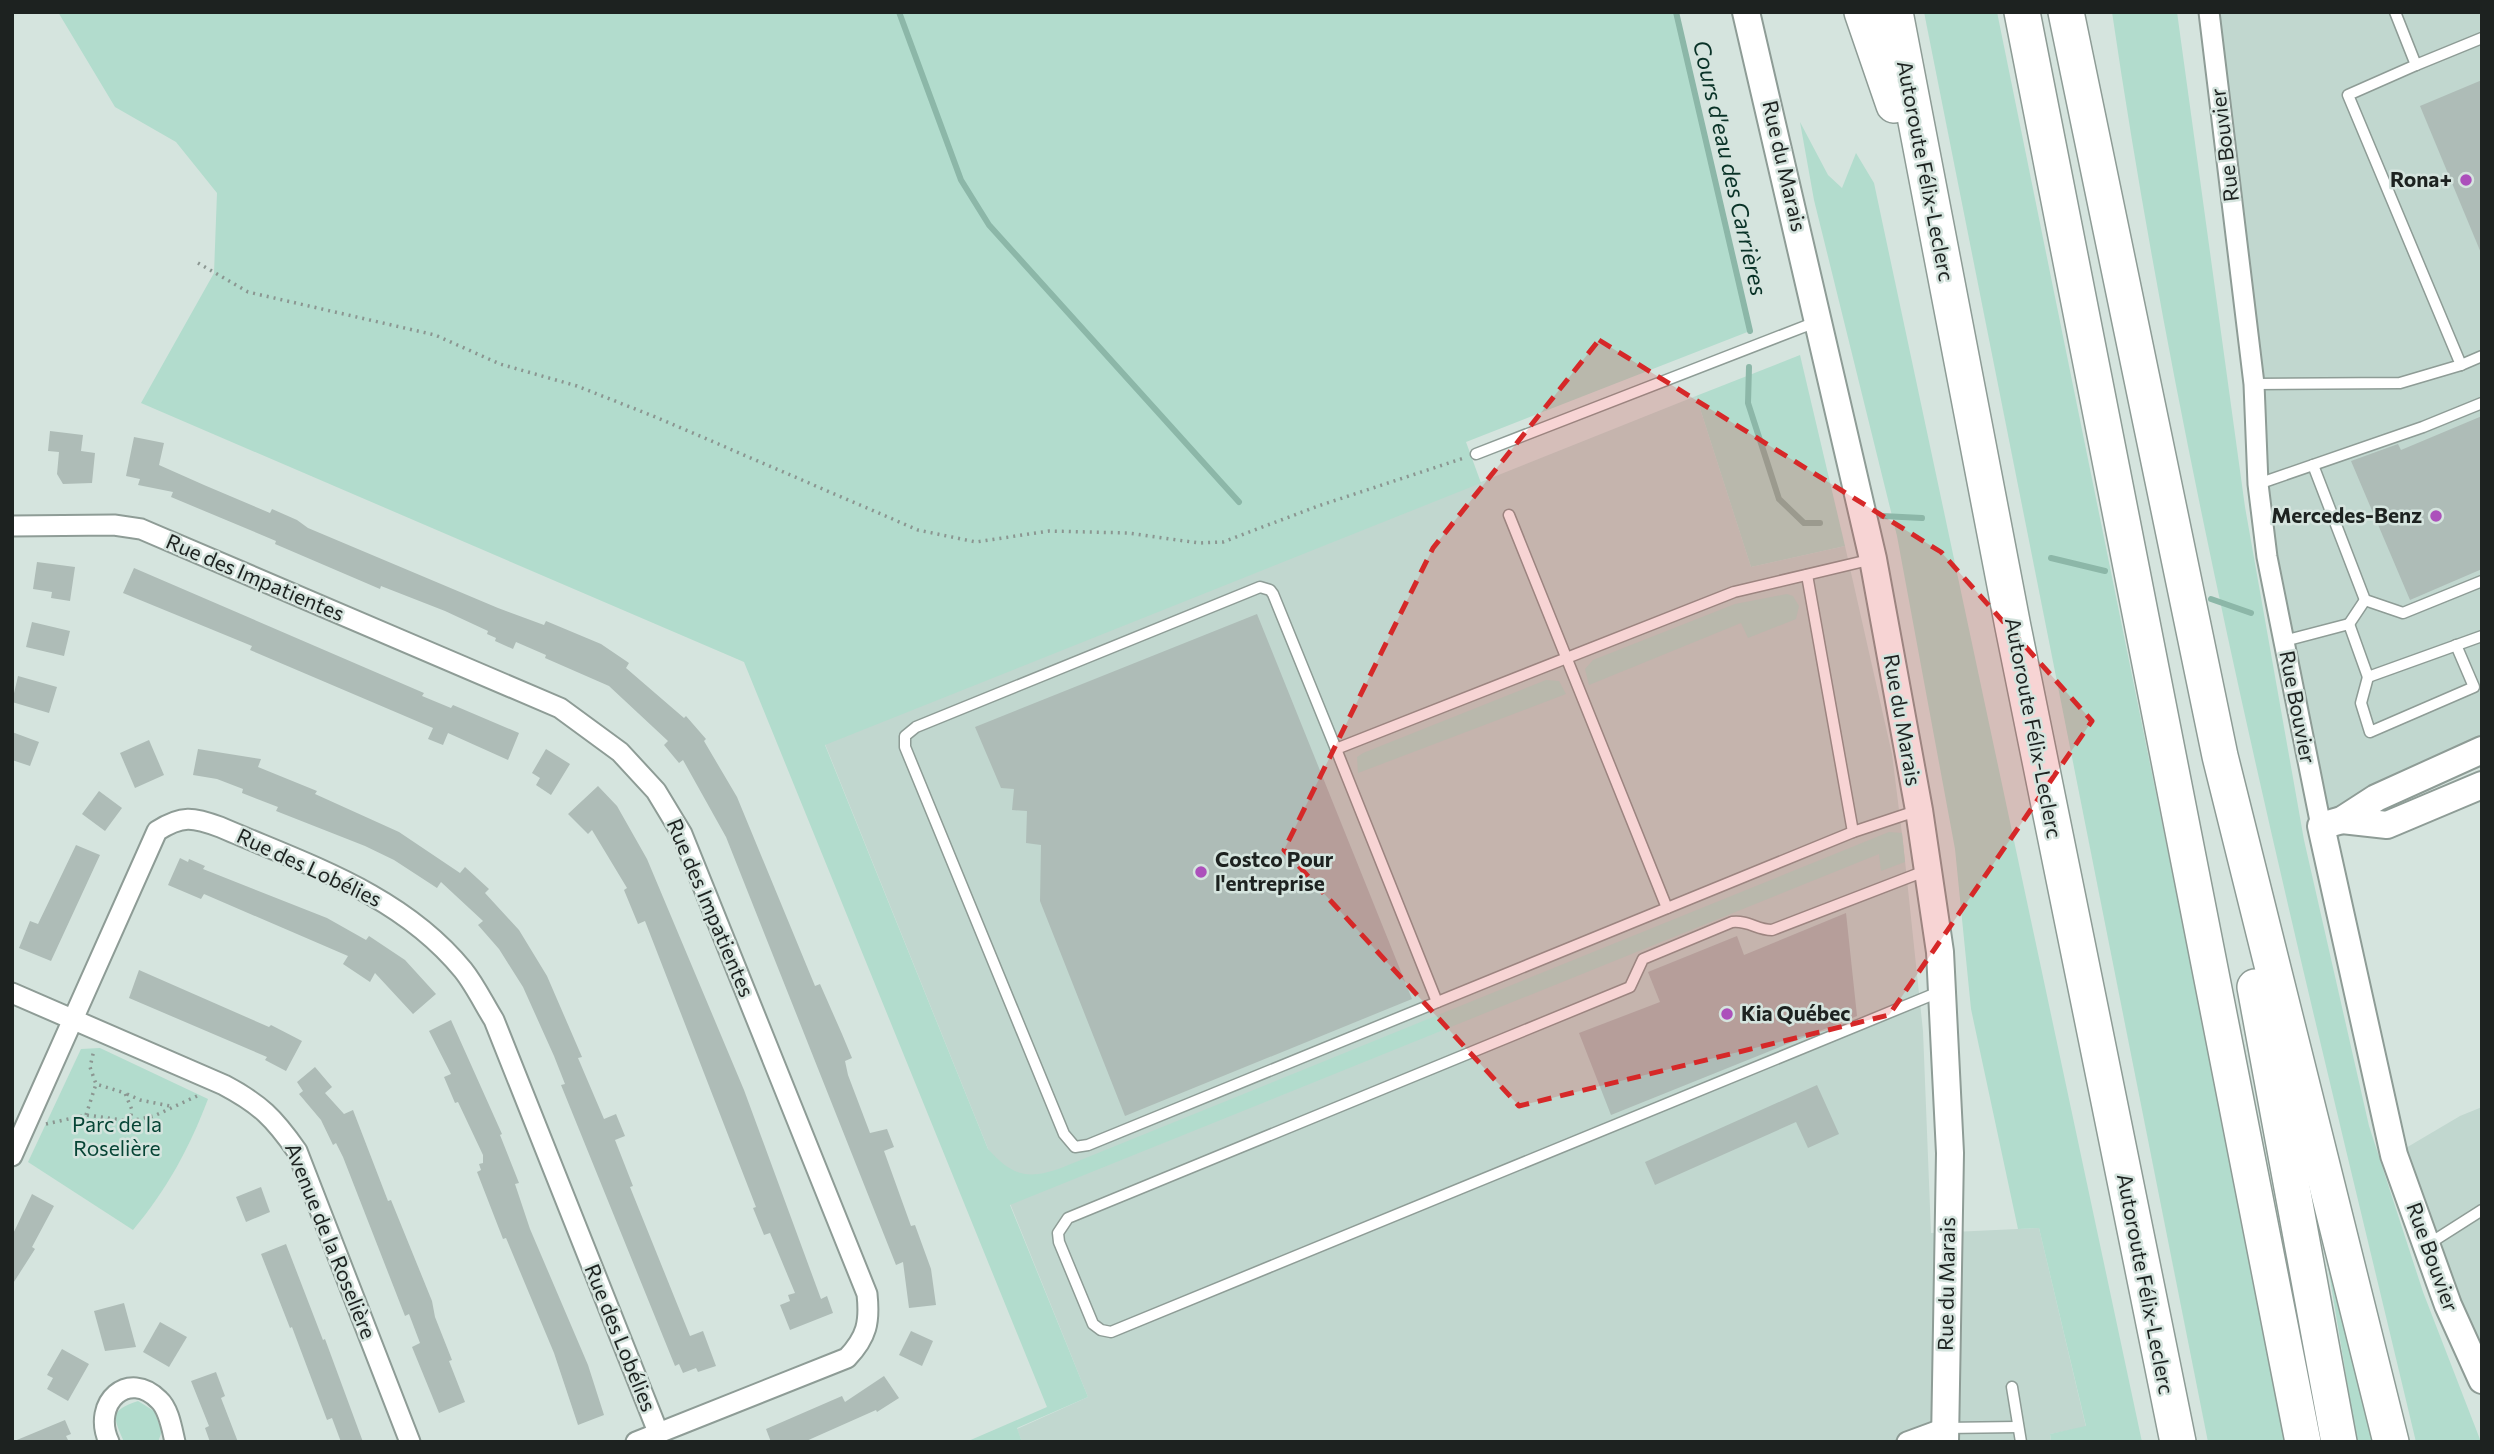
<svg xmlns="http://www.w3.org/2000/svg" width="2494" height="1454" font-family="Commissioner,sans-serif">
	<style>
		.built { fill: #c1d7cf }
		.green { fill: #b2dccd }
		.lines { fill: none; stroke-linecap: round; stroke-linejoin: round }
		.stream { stroke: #8cb7a8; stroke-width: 6 }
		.building { fill: #aebcb7 }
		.lane-casing { stroke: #8e9c96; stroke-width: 13 }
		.street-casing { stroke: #8e9c96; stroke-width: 23 }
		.secondary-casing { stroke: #8e9c96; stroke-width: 30 }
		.highway-casing { stroke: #8e9c96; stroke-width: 38 }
		.path { stroke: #8b9691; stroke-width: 3.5; stroke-dasharray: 2 5; stroke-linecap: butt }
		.lane { stroke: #fff; stroke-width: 10 }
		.street { stroke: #fff; stroke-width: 19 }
		.secondary { stroke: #fff; stroke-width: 26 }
		.highway { stroke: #fff; stroke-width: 35 }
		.marked { fill: #d62828; fill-opacity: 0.2; stroke: #d62828; stroke-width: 5; stroke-dasharray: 14 9; stroke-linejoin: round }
		.poi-dot { fill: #ac50bb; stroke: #d5e4de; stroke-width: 2.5 }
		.labels { text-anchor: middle; stroke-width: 5; stroke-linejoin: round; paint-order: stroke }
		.street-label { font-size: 21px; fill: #1d2220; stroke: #d5e4de }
		.poi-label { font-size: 21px; font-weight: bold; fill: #1d2220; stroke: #d5e4de; text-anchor: end }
		.park-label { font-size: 21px; fill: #064435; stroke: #d5e4de }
		.water-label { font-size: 23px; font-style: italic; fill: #093227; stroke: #d5e4de }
	</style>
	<rect width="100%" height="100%" fill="#d5e4de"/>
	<g class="built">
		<polygon points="2209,12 2482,12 2482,750 2321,826 2267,557"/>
		<polygon points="1696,396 1751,567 1845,546 1892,754 1903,842 1923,1031 1931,1233 2039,1228 2086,1427 2050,1434 2051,1442 1022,1442 1017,1429 1088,1397 825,744"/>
		<polygon points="2482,1107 2482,1382 2394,1155 2460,1116"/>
	</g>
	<g class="green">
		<path d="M58 12H1676L1750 331 1466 442 1481 483 825 745 988 1149C1012 1176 1028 1180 1061 1168L1889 832 1902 833 1905 862 1881 871 1879 854 1010 1205 1088 1397 1017 1428 1022 1442H966L1047 1407 744 662 141 403 214 273 217 193 176 142 115 107Z"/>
		<polygon points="1924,12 1997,12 2288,1442 2208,1442"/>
		<path d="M2112 12H2177L2245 507 2304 840 2369 1126 2423 1292 2481 1442H2416C2303 968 2183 495 2112 12Z"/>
		<polygon points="1800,122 1828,175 1842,188 1856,153 1874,183 2142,1442 2051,1442 2050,1434 2086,1426 2039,1228 2018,1229 1971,1009 1955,849 1897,536 1814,200"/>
		<polygon points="1800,355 1845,546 1751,567 1696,396"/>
		<polygon points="1787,594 1793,596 1799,606 1796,619 1748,638 1741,623 1589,685 1585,669 1593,660 1735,604"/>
		<polygon points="1546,680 1559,681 1566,694 1358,773 1357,757 1363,753"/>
		<path d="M100 1048 208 1099C189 1149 167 1189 133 1230L28 1162 81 1049Z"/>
		<polygon points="2313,1176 2378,1442 2357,1442"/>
		<path d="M138 1401 154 1411 162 1431 158 1442H124C113 1416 109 1411 138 1401Z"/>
	</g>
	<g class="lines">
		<g class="stream">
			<polyline points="899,12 961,180 989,225 1239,502"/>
			<polyline points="1676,12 1750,331"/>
			<polyline points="1749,367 1748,403 1779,499 1804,523 1820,523"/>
			<polyline points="1882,516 1922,518"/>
			<polyline points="2051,558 2105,571"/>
			<polyline points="2211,599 2251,613"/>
		</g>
	</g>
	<g class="building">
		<polygon points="2482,80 2482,253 2481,253 2420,106"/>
		<polygon points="2482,416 2482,569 2410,600 2351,461 2398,444 2401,450"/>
		<polygon points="50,431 83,435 81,451 95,453 92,483 63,484 57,474 59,452 48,451"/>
		<polygon points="134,437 164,443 159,465 204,485 270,513 272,509 297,520 308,528 498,608 544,625 546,621 601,644 629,663 626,668 684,718 686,716 706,739 704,741 737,797 815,986 820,984 842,1034 852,1058 845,1061 848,1075 870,1133 887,1129 894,1147 884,1151 911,1226 915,1225 931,1269 936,1305 909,1308 903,1262 896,1265 726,837 683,760 679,763 664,745 668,741 609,686 545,658 546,655 516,642 513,649 495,641 496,638 487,634 488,631 445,611 381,586 380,589 275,544 276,541 171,497 173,492 138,485 140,479 126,476"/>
		<polygon points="37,562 75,567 70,601 51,598 52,592 33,589"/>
		<polygon points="134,568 424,693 422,696 451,708 453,705 519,733 508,760 448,733 443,745 428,739 433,728 250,650 252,646 123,593"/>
		<polygon points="1257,614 1412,999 1125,1116 1040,901 1041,845 1026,843 1027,811 1012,810 1014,789 1001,788 975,727"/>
		<polygon points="32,622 70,631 64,656 26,647"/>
		<polygon points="18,676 57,687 49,713 12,702"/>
		<polygon points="12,732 39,742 30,766 12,760"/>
		<polygon points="149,740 164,775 135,788 120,753"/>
		<polygon points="198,749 261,759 258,767 317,791 315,794 399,832 460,873 465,867 489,889 485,893 519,930 547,976 582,1057 578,1058 604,1119 616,1114 625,1136 615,1140 633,1186 630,1187 690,1336 703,1331 716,1366 698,1372 696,1368 683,1373 679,1364 675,1366 561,1085 565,1084 554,1056 523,987 499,949 478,925 483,921 441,882 437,888 394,860 365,846 276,811 278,807 242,793 243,789 217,779 193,775"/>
		<polygon points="546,749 570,764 551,795 536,785 540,778 532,773"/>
		<polygon points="598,786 617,806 647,859 744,1090 821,1299 827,1296 833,1313 790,1330 780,1305 790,1301 788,1295 795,1293 770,1233 764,1235 753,1208 756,1207 645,921 638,924 624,890 627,888 592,830 588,834 568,814"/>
		<polygon points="99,791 122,808 105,831 82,814"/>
		<polygon points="76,845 100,855 51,961 19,948 30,921 38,924"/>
		<polygon points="180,858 188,862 189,859 205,866 203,869 327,918 366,940 369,936 405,960 436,994 413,1014 375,973 370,982 343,964 348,956 204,894 201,899 168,885"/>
		<polygon points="1846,913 1857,1016 1611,1115 1579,1033 1660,1002 1648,972 1737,936 1744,955"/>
		<polygon points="139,970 269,1027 271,1025 302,1041 286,1071 265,1060 267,1057 129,998"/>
		<polygon points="451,1020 502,1134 500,1135 519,1183 515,1184 530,1229 588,1365 604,1415 578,1425 554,1353 506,1238 503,1239 477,1172 481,1170 479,1164 483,1163 483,1155 458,1102 455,1103 444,1077 451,1074 429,1031"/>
		<polygon points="315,1067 332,1087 325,1093 344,1114 353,1110 388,1201 391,1200 432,1301 435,1317 452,1360 449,1361 465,1402 439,1413 412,1347 420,1343 409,1314 405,1316 343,1157 336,1143 333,1145 321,1120 299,1094 303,1091 297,1082"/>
		<polygon points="1817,1085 1839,1134 1808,1148 1796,1122 1655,1185 1645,1162"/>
		<polygon points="261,1187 270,1212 246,1222 236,1197"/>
		<polygon points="32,1194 54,1206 32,1247 35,1249 12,1285 12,1236"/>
		<polygon points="286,1244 323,1340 325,1339 363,1442 341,1442 332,1418 327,1420 292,1327 290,1328 261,1254"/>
		<polygon points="124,1303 136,1347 105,1351 94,1311"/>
		<polygon points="160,1322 187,1337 169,1367 143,1352"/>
		<polygon points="911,1331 933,1341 922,1366 899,1355"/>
		<polygon points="62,1349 89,1364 68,1401 47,1389 53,1378 47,1375"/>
		<polygon points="216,1372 225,1396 221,1398 238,1442 210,1442 205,1428 209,1426 191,1381"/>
		<polygon points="884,1376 899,1398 877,1412 876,1410 804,1442 771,1442 766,1429 842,1396 845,1402"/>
		<polygon points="65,1420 71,1434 66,1436 69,1442 12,1442"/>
	</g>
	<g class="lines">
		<defs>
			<g id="lane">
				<polyline points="2416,65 2482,38"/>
				<polyline points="2461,365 2482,356"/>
				<polyline points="2254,384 2400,383 2461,365 2348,95 2416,65 2395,12"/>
				<polyline points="1476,454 1816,322"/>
				<polyline points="2313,465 2365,600 2403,613 2482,581"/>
				<polyline points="2258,484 2423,427 2482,403"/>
				<polyline points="1509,515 1667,908"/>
				<polyline points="1807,575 1853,832"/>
				<polyline points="2349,624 2365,600"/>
				<polyline points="2284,641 2349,624 2368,677 2482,636"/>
				<polyline points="2368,677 2361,703 2370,732 2474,687 2456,645"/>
				<polyline points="1336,749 1273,594 1270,590 1260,587 916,727 905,736 905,747 1064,1134 1075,1147 1088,1145 1853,832 1919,810"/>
				<path d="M1925 871 1772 930C1757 930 1748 920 1732 922L1643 959 1630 987 1068 1218 1058 1233 1059 1242 1093 1324 1101 1330 1111 1332 1939 992"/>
				<polyline points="1437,1002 1336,749 1734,592 1873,559"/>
				<polyline points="2427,1245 2482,1210"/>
				<polyline points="2012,1387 2021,1442"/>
				<polyline points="1945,1428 2018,1427"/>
			</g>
			<g id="street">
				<polyline points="2209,12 2254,384 2258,484 2267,557 2321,826"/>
				<path d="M12 526 114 525 141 529 560 708 620 752 656 791 682 834 867 1294C870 1322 867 1337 847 1358L636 1442"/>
				<path d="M12 993 224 1085C260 1104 274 1118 297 1151L410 1442"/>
				<path d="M12 1156 157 831C182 815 193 817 220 827 308 865 401 894 463 970 475 985 484 1004 494 1020L658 1432"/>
				<path d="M109 1442C91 1402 129 1369 159 1400 169 1409 172 1429 175 1442"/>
				<polyline points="1907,1442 1945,1428"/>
			</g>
			<g id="secondary">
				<polyline points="1746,12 1873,559 1919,810 1940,952 1950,1153 1945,1442"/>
				<polyline points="2482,750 2376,798 2342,820 2321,826 2394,1155 2448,1305 2482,1380"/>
				<polyline points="2342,820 2387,825 2482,785"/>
			</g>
			<g id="highway">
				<polyline points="1862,12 1894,105"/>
				<polyline points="1895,12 2013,627 2178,1442"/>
				<polyline points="2022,12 2303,1442"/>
				<polyline points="2066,12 2220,756 2391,1442"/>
				<polyline points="2255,987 2339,1442"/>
			</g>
		</defs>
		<use href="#lane" class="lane-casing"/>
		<use href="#street" class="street-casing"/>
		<use href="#secondary" class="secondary-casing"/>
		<use href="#highway" class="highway-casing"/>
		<g class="path">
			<polyline points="198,263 248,292 435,335 500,364 577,386 658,418 918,530 976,542 1049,531 1128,533 1199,543 1223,542 1318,506 1464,458"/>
			<polyline points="127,1094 140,1100 170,1106"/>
			<polyline points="86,1115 96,1084"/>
			<polyline points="130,1121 154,1116 197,1096"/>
			<polyline points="46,1124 86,1115 130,1121 132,1110 125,1093 96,1084 90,1067 94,1050"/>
		</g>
		<use href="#lane" class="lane"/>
		<use href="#street" class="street"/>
		<use href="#secondary" class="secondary"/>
		<use href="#highway" class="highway"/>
	</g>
	<path class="marked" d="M1599 340 1941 552 2092 721 1889 1015 1519 1106 1284 850 1433 548Z"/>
	<g class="poi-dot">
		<circle cx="2466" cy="180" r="7"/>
		<circle cx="2436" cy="516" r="7"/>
		<circle cx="1201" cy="872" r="7"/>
		<circle cx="1727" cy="1014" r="7"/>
	</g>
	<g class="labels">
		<g class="street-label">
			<text transform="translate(2225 145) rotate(-97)" y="7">Rue Bouvier</text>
			<text transform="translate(1784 166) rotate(77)" y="7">Rue du Marais</text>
			<text transform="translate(1925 171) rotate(79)" y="7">Autoroute Félix-Leclerc</text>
			<text transform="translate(255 578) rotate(23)" y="7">Rue des Impatientes</text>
			<text transform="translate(2297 707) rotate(79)" y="7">Rue Bouvier</text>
			<text transform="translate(1902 720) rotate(80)" y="7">Rue du Marais</text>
			<text transform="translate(2033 728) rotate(79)" y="7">Autoroute Félix-Leclerc</text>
			<text transform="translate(309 868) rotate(25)" y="7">Rue des Lobélies</text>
			<text transform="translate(710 908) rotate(67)" y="7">Rue des Impatientes</text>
			<text transform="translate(330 1241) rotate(68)" y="7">Avenue de la Roselière</text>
			<text transform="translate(2432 1257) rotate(70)" y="7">Rue Bouvier</text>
			<text transform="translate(1947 1284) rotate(-89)" y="7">Rue du Marais</text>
			<text transform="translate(2145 1284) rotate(79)" y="7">Autoroute Félix-Leclerc</text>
			<text transform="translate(620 1338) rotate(68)" y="7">Rue des Lobélies</text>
		</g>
		<g class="poi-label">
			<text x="2452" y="187">Rona+</text>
			<text x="2422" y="523">Mercedes-Benz</text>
			<text x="1215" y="867" text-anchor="start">Costco Pour<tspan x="1215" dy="24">l'entreprise</tspan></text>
			<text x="1741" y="1021" text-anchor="start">Kia Québec</text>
		</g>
		<g class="park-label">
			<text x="117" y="1132">Parc de la<tspan x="117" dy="24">Roselière</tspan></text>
		</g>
		<g class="water-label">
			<text transform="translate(1730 168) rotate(77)" y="8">Cours d'eau des Carrières</text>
		</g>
	</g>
	<rect width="2494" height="1454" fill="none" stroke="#1d2220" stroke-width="28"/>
</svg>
